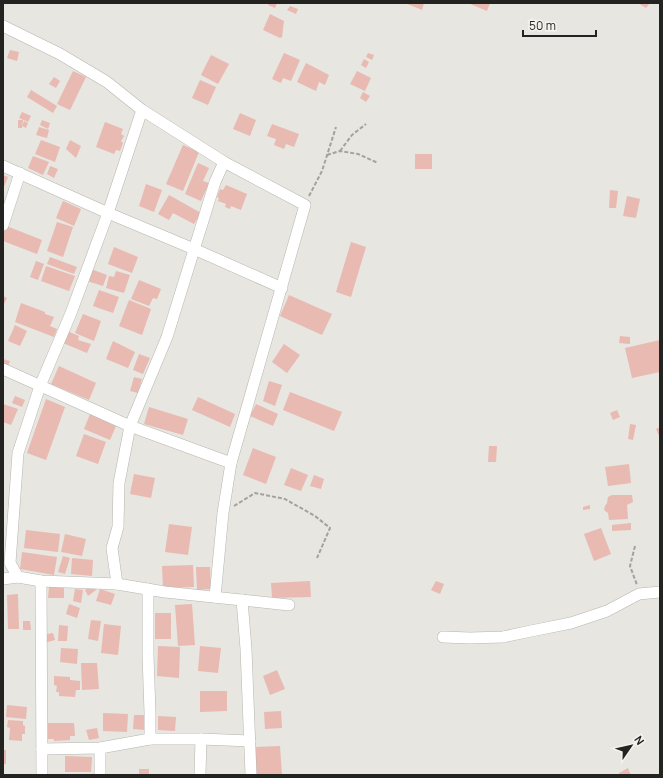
<svg xmlns="http://www.w3.org/2000/svg" width="663" height="778" font-family="Manrope,sans-serif">
	<style>
		.building { fill: #e8bab1 }
		.lines { fill: none; stroke-linecap: round; stroke-linejoin: round }
		.minor-casing { stroke: #b6b5b0; stroke-width: 12 }
		.path { stroke: #a3a29e; stroke-width: 2; stroke-dasharray: 4 2; stroke-linecap: butt }
		.minor { stroke: #fff; stroke-width: 11 }
	</style>
	<rect width="100%" height="100%" fill="#e7e6e0"/>
	<g class="building">
		<polygon points="269,3 277,3 275,8 268,5"/>
		<polygon points="405,3 424,3 422,10"/>
		<polygon points="468,3 490,3 487,11"/>
		<polygon points="638,3 650,3 646,8"/>
		<polygon points="290,6 298,9 296,14 287,10"/>
		<polygon points="270,14 284,21 282,37 280,38 263,30"/>
		<polygon points="10,50 19,52 17,61 7,58"/>
		<polygon points="284,53 300,60 291,81 283,78 281,83 272,79"/>
		<polygon points="368,53 374,55 372,60 366,57"/>
		<polygon points="211,55 229,64 218,84 201,75"/>
		<polygon points="364,59 369,62 366,68 361,65"/>
		<polygon points="306,63 329,75 325,85 319,82 316,91 297,82"/>
		<polygon points="73,71 86,77 70,110 57,104"/>
		<polygon points="357,71 371,78 365,91 350,84"/>
		<polygon points="54,77 60,81 56,88 49,84"/>
		<polygon points="200,80 216,87 208,105 192,98"/>
		<polygon points="31,90 57,106 53,113 27,97"/>
		<polygon points="363,92 370,96 366,102 360,98"/>
		<polygon points="22,112 31,116 28,122 19,118"/>
		<polygon points="240,113 256,120 250,136 233,129"/>
		<polygon points="18,120 23,120 22,128 18,128"/>
		<polygon points="42,120 50,123 48,129 40,125"/>
		<polygon points="24,121 28,123 26,128 22,126"/>
		<polygon points="105,122 123,129 121,134 124,136 121,141 123,143 120,151 116,150 114,154 96,147"/>
		<polygon points="272,124 299,134 294,147 286,144 284,149 274,145 276,139 267,136"/>
		<polygon points="39,127 49,130 47,138 36,135"/>
		<polygon points="41,140 60,147 55,162 35,154"/>
		<polygon points="70,140 81,146 76,158 66,149"/>
		<polygon points="183,145 199,152 183,191 166,184"/>
		<rect x="415" y="154" width="17" height="15"/>
		<polygon points="33,156 49,162 43,175 28,168"/>
		<polygon points="198,163 209,168 203,181 209,183 201,201 185,194"/>
		<polygon points="50,166 58,169 54,178 47,174"/>
		<polygon points="3,175 8,177 3,189"/>
		<polygon points="146,184 162,190 154,212 139,206"/>
		<polygon points="226,185 247,194 241,210 231,206 230,209 225,207 226,204 218,201 219,198 217,197 220,189 223,190"/>
		<polygon points="610,190 618,191 616,208 609,208"/>
		<polygon points="169,195 201,213 194,224 173,213 169,220 158,214"/>
		<polygon points="627,196 640,199 636,218 623,216"/>
		<polygon points="63,201 81,209 74,226 56,218"/>
		<polygon points="57,222 73,227 63,257 47,251"/>
		<polygon points="4,225 42,240 37,254 3,241 3,228"/>
		<polygon points="351,242 366,247 351,297 336,292"/>
		<polygon points="114,247 138,257 132,273 108,264"/>
		<polygon points="50,257 77,267 74,274 47,264"/>
		<polygon points="36,261 44,264 38,280 30,277"/>
		<polygon points="46,266 75,276 69,291 41,281"/>
		<polygon points="91,269 107,275 103,286 87,281"/>
		<polygon points="116,271 130,275 124,293 106,288 109,276 114,277"/>
		<polygon points="139,280 161,289 157,299 153,298 149,306 131,299"/>
		<polygon points="99,290 119,297 113,313 93,306"/>
		<polygon points="289,295 332,314 322,335 280,316"/>
		<polygon points="3,296 7,298 3,306"/>
		<polygon points="129,300 151,309 142,335 119,326"/>
		<polygon points="21,303 45,312 45,314 54,317 50,326 57,329 54,337 15,322"/>
		<polygon points="83,314 101,321 94,341 75,333"/>
		<polygon points="15,325 27,331 20,346 8,341"/>
		<polygon points="67,331 79,336 78,340 91,344 87,353 63,343"/>
		<polygon points="620,336 630,337 630,344 619,343"/>
		<polygon points="660,340 660,372 632,378 625,348"/>
		<polygon points="113,341 135,352 128,368 106,359"/>
		<polygon points="284,344 300,355 287,373 272,362"/>
		<polygon points="139,354 150,358 143,374 133,370"/>
		<polygon points="3,359 10,361 8,366 3,364"/>
		<polygon points="59,366 96,383 89,400 51,384"/>
		<polygon points="134,377 142,379 138,393 130,391"/>
		<polygon points="269,381 282,385 275,406 263,401"/>
		<polygon points="290,392 342,412 334,431 283,410"/>
		<polygon points="15,396 25,400 22,407 12,403"/>
		<polygon points="198,397 235,414 230,427 192,410"/>
		<polygon points="46,399 65,407 46,460 27,453"/>
		<polygon points="3,404 18,409 11,425 3,422"/>
		<polygon points="256,404 278,414 273,426 250,416"/>
		<polygon points="149,407 188,419 183,435 144,424"/>
		<polygon points="617,410 620,417 613,420 610,413"/>
		<polygon points="90,414 116,426 110,440 84,429"/>
		<polygon points="630,424 636,425 633,440 628,439"/>
		<polygon points="660,427 660,438 656,429"/>
		<polygon points="84,434 106,442 98,464 76,456"/>
		<polygon points="489,446 497,446 496,462 488,462"/>
		<polygon points="253,448 276,457 266,484 243,475"/>
		<polygon points="629,464 631,483 608,486 605,467"/>
		<polygon points="291,468 308,475 301,491 284,485"/>
		<polygon points="134,474 155,478 151,498 130,494"/>
		<polygon points="314,475 324,479 321,489 310,486"/>
		<polygon points="612,495 632,495 633,502 627,505 628,519 609,520 608,513 604,510 605,506 607,503 608,497"/>
		<polygon points="590,505 590,509 583,510 583,507"/>
		<polygon points="631,523 631,530 612,531 612,525"/>
		<polygon points="169,524 192,527 188,555 165,552"/>
		<polygon points="601,528 611,554 594,561 584,534"/>
		<polygon points="26,530 60,534 58,552 24,548"/>
		<polygon points="65,534 86,539 82,556 61,552"/>
		<polygon points="22,552 57,557 54,575 20,569"/>
		<polygon points="63,556 70,558 65,574 58,572"/>
		<polygon points="72,558 93,560 92,576 71,574"/>
		<polygon points="193,565 194,587 163,588 162,566"/>
		<polygon points="196,567 210,567 211,589 197,590"/>
		<polygon points="310,581 311,597 272,598 271,583"/>
		<polygon points="436,581 444,584 440,594 431,590"/>
		<polygon points="93,585 96,590 88,596 85,590"/>
		<polygon points="49,587 64,588 64,598 48,598"/>
		<polygon points="75,589 83,590 81,603 73,601"/>
		<polygon points="100,589 115,594 111,605 96,601"/>
		<polygon points="18,594 19,629 8,629 7,595"/>
		<polygon points="69,604 80,608 77,618 66,614"/>
		<polygon points="192,604 195,645 178,646 175,605"/>
		<rect x="155" y="613" width="16" height="26"/>
		<polygon points="91,620 101,621 98,641 88,639"/>
		<polygon points="23,621 30,621 31,630 23,630"/>
		<polygon points="104,624 121,626 118,655 101,653"/>
		<polygon points="59,625 68,626 67,641 58,641"/>
		<polygon points="53,633 55,640 44,643 42,635"/>
		<polygon points="158,646 180,647 179,678 157,676"/>
		<polygon points="200,646 221,648 218,673 198,671"/>
		<polygon points="61,648 78,649 77,664 60,662"/>
		<polygon points="81,663 97,663 99,689 82,690"/>
		<polygon points="277,670 285,689 270,695 263,676"/>
		<polygon points="54,676 70,677 70,680 80,681 80,690 76,690 75,697 59,696 59,692 56,692 57,686 54,685"/>
		<polygon points="200,691 227,691 227,711 200,712"/>
		<polygon points="7,705 27,707 26,719 6,717"/>
		<polygon points="281,711 282,728 265,729 264,712"/>
		<polygon points="103,713 128,714 127,732 103,731"/>
		<polygon points="134,715 145,715 145,730 133,729"/>
		<polygon points="158,716 176,717 175,731 158,730"/>
		<polygon points="8,720 23,721 23,725 25,726 25,734 22,734 22,741 9,740 10,728 7,727"/>
		<polygon points="48,723 74,723 75,736 70,736 70,740 54,741 54,739 48,739"/>
		<polygon points="97,728 99,738 89,740 86,730"/>
		<polygon points="280,746 282,775 256,775 254,747"/>
		<rect x="3" y="750" width="3" height="14"/>
		<polygon points="65,756 92,757 91,772 65,772"/>
		<polygon points="628,768 631,775 619,775 619,773"/>
		<rect x="139" y="769" width="10" height="6"/>
	</g>
	<g class="lines">
		<defs>
			<g id="minor">
				<polyline points="3,26 60,54 107,82 142,110 224,162 305,205 231,463 223,513 215,597"/>
				<polyline points="3,166 108,213 194,249 282,288"/>
				<polyline points="3,225 20,173"/>
				<polyline points="3,369 130,426 231,463"/>
				<polyline points="18,577 10,563 18,453 40,386 71,313 108,213 142,110"/>
				<polyline points="3,579 18,577 41,581 117,584 165,592 289,605"/>
				<polyline points="41,581 42,775"/>
				<polyline points="117,584 112,548 118,527 119,483 130,426 167,337 215,182 224,162"/>
				<polyline points="148,589 148,655 150,713 150,739"/>
				<polyline points="242,600 246,649 251,775"/>
				<polyline points="443,637 470,638 503,637 531,631 571,623 607,611 639,594 660,592"/>
				<polyline points="42,749 100,748 150,739 201,739 250,741"/>
				<polyline points="100,775 100,748"/>
				<polyline points="200,775 201,739"/>
			</g>
		</defs>
		<use href="#minor" class="minor-casing"/>
		<g class="path">
			<polyline points="340,151 352,135 366,124"/>
			<polyline points="327,155 340,151 358,154 378,163"/>
			<polyline points="309,196 322,171 336,127"/>
			<polyline points="234,506 255,493 285,499 315,516 330,528 317,558"/>
			<polyline points="635,546 630,566 637,585"/>
		</g>
		<use href="#minor" class="minor"/>
	</g>
	<rect width="663" height="778" fill="none" stroke="#232321" stroke-width="8"/>
	<g transform="translate(631 746) rotate(56)" stroke="#f4f3ed" stroke-width="3" paint-order="stroke">
	<path d="M0-3L7 15L0 10L-7 15Z" fill="#232321"/>
	<text y="-6" font-size="11" font-weight="bold" text-anchor="middle" fill="#232321">N</text>
	</g>
	<path d="M523 30v6h73v-6" fill="none" stroke="#232321" stroke-width="2"/>
	<text x="529" y="30" font-size="12" fill="#232321" stroke="#f4f3ed" stroke-width="3" paint-order="stroke">50 m</text>
</svg>
